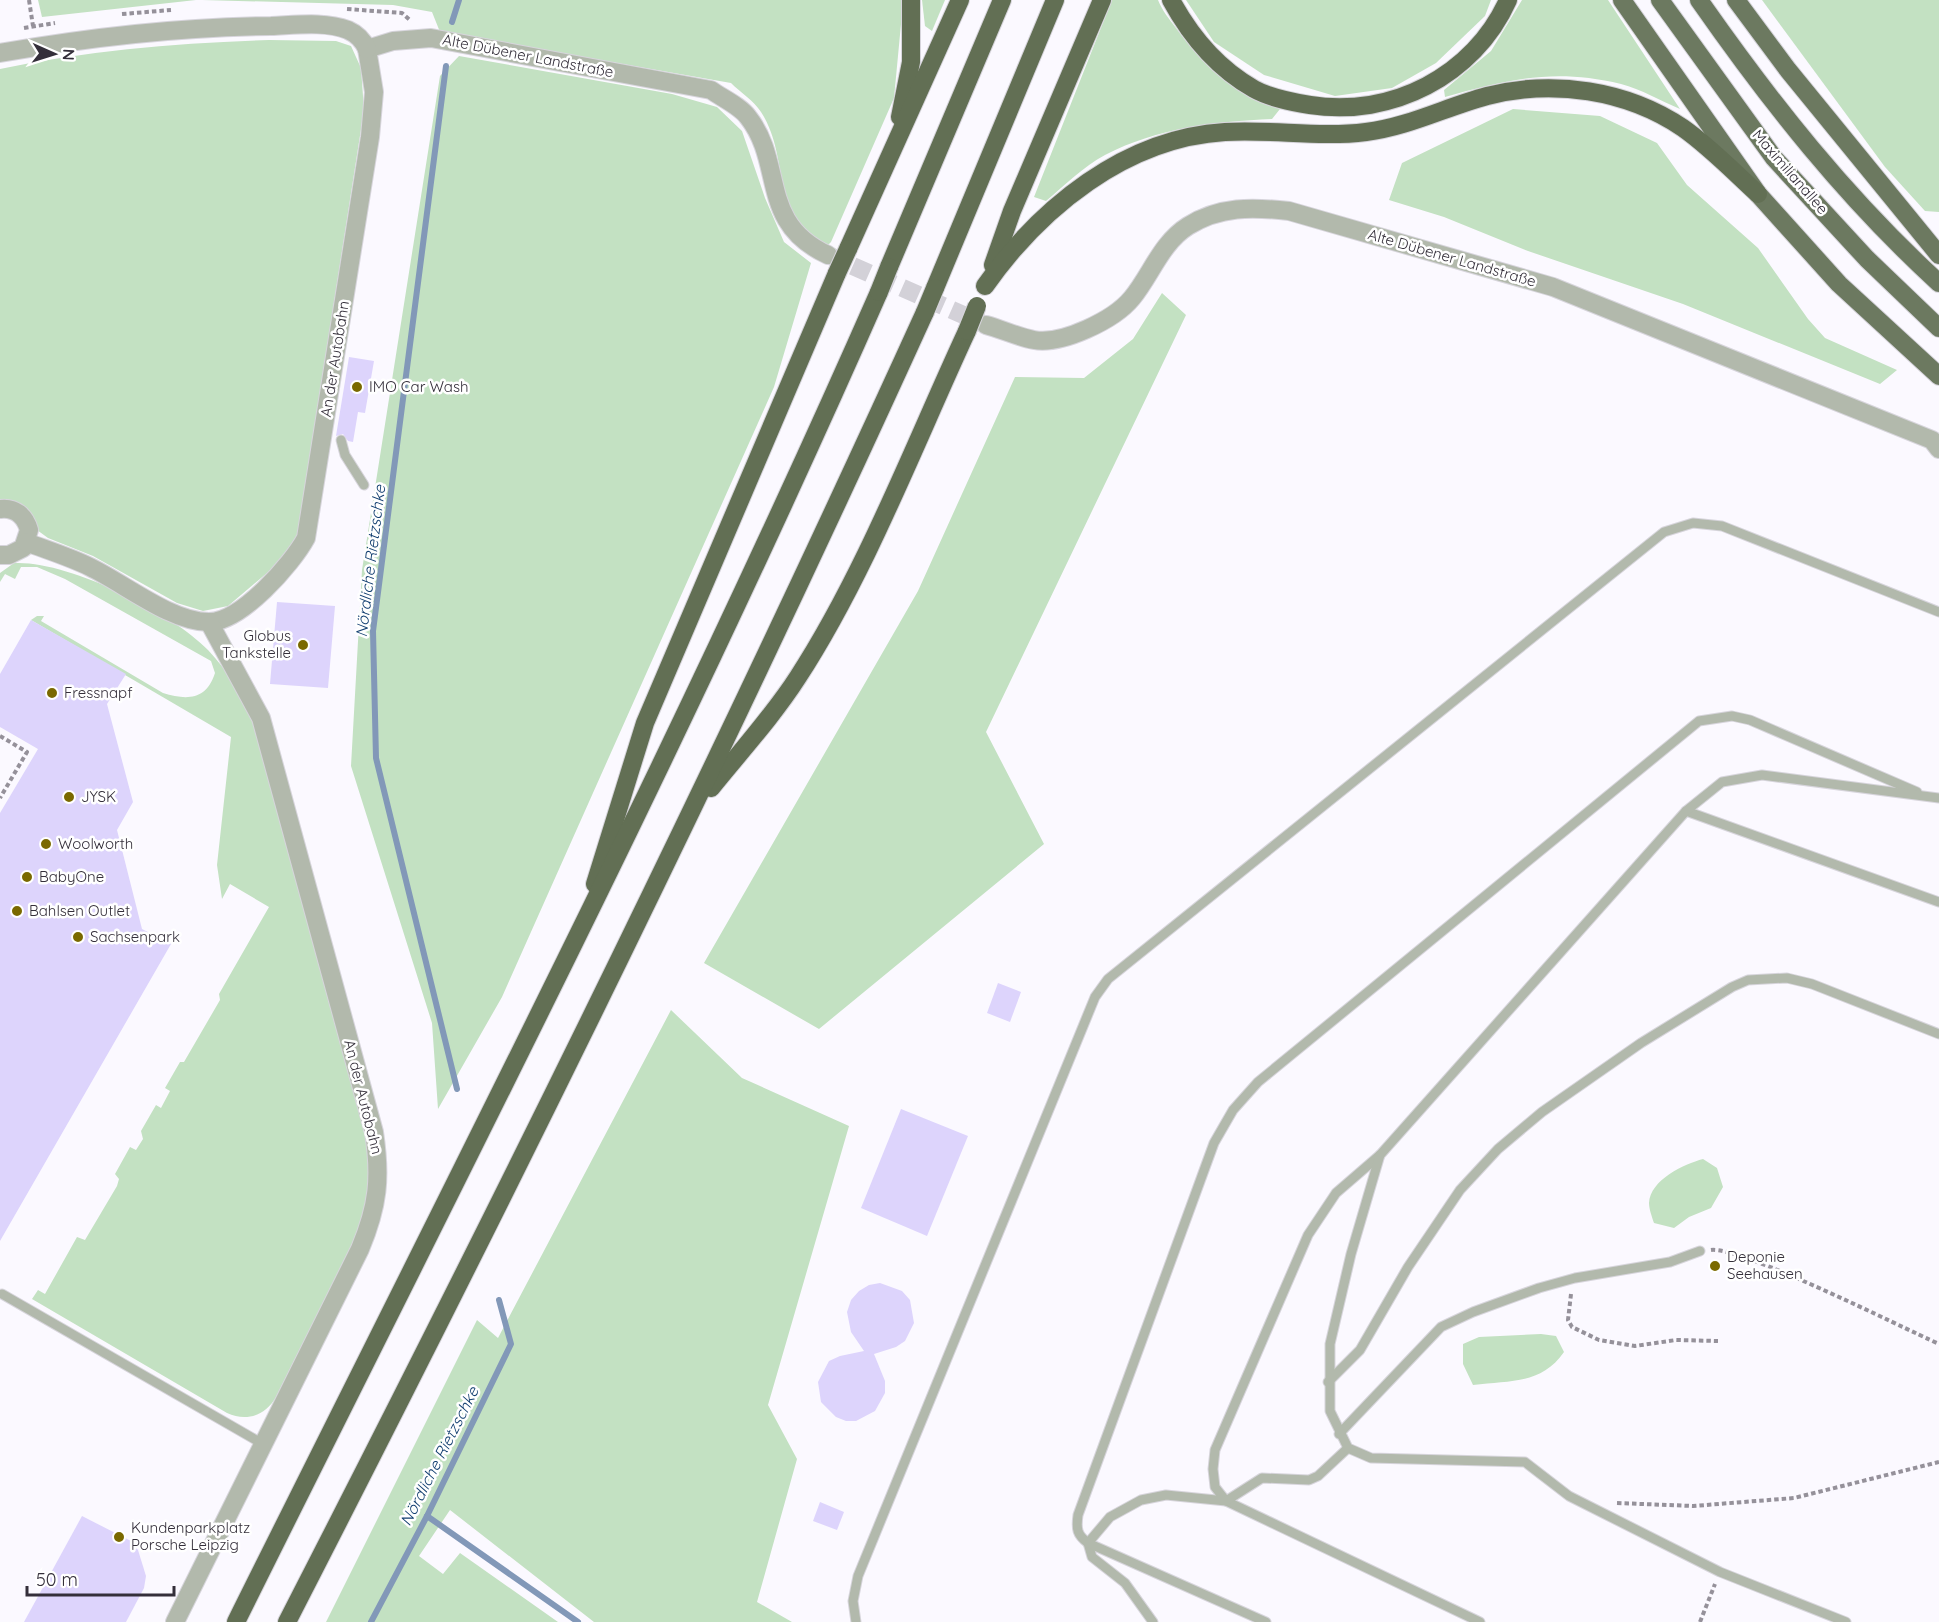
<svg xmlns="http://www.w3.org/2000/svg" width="1939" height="1622" font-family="Quicksand,sans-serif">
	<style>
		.green { fill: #c3e1c2 }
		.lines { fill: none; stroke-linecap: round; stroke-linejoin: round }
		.stream { stroke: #8298b8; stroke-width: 6 }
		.building { fill: #ddd4fc }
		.minor-tunnel { stroke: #d3d1d8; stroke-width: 18; stroke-dasharray: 18 9; stroke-linecap: butt }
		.service-casing { stroke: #d7d5dc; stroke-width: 11 }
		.minor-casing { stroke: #d7d5dc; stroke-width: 20 }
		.tertiary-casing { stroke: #d7d5dc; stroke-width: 20 }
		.trunk-casing { stroke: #d7d5dc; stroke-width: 20 }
		.motorway-casing { stroke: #d7d5dc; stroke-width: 20 }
		.path { stroke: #95919a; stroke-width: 4; stroke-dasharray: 4.5 3; stroke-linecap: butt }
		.service { stroke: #b2b9ac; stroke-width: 9 }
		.minor { stroke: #b2b9ac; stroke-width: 18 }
		.tertiary { stroke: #b2b9ac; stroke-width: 18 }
		.trunk { stroke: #6c7960; stroke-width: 18 }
		.motorway { stroke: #626f54; stroke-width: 18 }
		.motorway-bridge-casing { stroke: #d7d5dc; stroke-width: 20; stroke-linecap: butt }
		.motorway-bridge { stroke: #626f54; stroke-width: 18 }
		.poi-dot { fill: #7a6900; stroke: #fff; stroke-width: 2 }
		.labels { text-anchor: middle; stroke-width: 5; stroke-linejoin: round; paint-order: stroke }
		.street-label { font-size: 15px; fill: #342f3a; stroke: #fff }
		.poi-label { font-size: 15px; fill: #342f3a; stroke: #fff; text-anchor: start }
		.water-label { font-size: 16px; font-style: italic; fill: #103d6f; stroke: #fff }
	</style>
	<rect width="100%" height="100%" fill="#fbf9ff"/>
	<g class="green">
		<polygon points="38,0 196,0 42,17"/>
		<path d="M202 0H902L903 3 894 98 831 242 828 245C766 211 792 161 761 112 754 101 740 92 731 83L440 32 432 12 393 5Z"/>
		<polygon points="922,0 945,0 932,31 925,26"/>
		<path d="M1112 0H1158C1162 10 1169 19 1176 28 1203 66 1238 90 1280 109L1272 119C1214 122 1157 128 1105 155 1084 166 1064 186 1046 201L1034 197Z"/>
		<polygon points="1186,0 1491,0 1485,16 1436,63 1392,88 1335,96 1264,75 1214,42"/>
		<path d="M1522 0H1608L1680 109C1661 101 1641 89 1621 84 1555 68 1508 79 1445 97L1444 90 1491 51Z"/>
		<polygon points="1762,0 1939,0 1939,212 1925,211 1885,167"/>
		<path d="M269 40 336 41 351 46 361 68 364 110 298 534 280 562 228 606 203 611 177 603 93 556 48 538 0 503V69C89 50 178 43 269 40Z"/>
		<polygon points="459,56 672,94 717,107 742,131 765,198 784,242 811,263 774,387 502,997 438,1109 432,1023 351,766 362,570 440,76"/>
		<polygon points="1513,109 1600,116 1657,143 1687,185 1758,248 1808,319 1825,338 1897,370 1880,384 1683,304 1528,251 1444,217 1389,200 1402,163"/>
		<polygon points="1162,293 1186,315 986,732 1044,844 819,1029 704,963 918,591 1015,377 1084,378 1133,339"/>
		<path d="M14 563C67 560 172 612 208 650 229 672 243 697 254 725L353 1086 368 1150 369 1178 366 1206 358 1232 276 1397C265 1416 246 1422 227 1413L32 1299 38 1290 45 1294 77 1237 85 1240 117 1186 119 1179 115 1174 130 1147 136 1150 143 1139 141 1131 156 1105 161 1108 170 1091 165 1088 180 1062H184L220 1000 219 994 269 907 230 884 222 899 217 865 231 737 31 620 37 616H44L41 621 163 693C186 700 206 701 215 673L211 661 65 579 37 567H21L15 579 5 574 0 582V573Z"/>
		<polygon points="671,1010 742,1078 849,1126 768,1405 797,1459 757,1602 792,1622 594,1622 450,1510 419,1556 443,1574 460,1553 558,1622 326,1622 477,1320 498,1338"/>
		<path d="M1703 1159 1717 1168 1723 1187 1711 1208 1689 1217 1674 1228 1654 1223C1652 1217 1649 1209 1649 1203 1650 1180 1684 1164 1703 1159Z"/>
		<path d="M1541 1334 1556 1336 1564 1352C1541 1385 1510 1380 1473 1385L1463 1364V1344L1479 1337Z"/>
	</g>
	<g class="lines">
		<g class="stream">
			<polyline points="452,22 459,0"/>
			<polyline points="446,66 373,631 376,758 457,1089"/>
			<polyline points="427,1516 578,1622"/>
			<polyline points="371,1622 427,1516 511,1344 499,1300"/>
		</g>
	</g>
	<g class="building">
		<polygon points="349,357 374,361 365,413 358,412 353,442 348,441 343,434 336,436"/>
		<polygon points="277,602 335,606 328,688 270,684"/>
		<polygon points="31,620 126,674 107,704 133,802 117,830 142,929 171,944 0,1241 0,813 38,749 0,727 0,674"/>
		<polygon points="998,983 1021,992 1010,1022 987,1013"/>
		<polygon points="901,1109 968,1136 927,1236 861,1208"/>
		<polygon points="880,1283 902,1291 910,1300 914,1323 905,1341 896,1347 874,1354 885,1381 885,1393 875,1411 856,1421 846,1421 836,1417 821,1402 818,1382 829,1361 840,1356 864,1351 851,1332 847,1312 851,1300 859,1291 869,1285"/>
		<polygon points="820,1502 844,1512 837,1530 813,1521"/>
		<polygon points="82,1516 131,1541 138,1550 146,1576 144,1588 126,1622 24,1622"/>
	</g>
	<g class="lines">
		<polyline class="minor-tunnel" points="828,255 986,325"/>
		<defs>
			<g id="service">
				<polyline points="341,440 345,455 364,485"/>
				<polyline points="1686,811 1939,902"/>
				<polyline points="1380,1155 1336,1193 1308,1235 1215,1450 1213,1469 1215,1487 1226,1501 1480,1622"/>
				<polyline points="2,1294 263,1444"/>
				<polyline points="1328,1382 1360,1350 1408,1267 1460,1190 1498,1149 1542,1112 1641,1043 1732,987 1748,980 1787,978 1812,984 1939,1034"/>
				<polyline points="1339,1434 1441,1327 1473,1312 1539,1288 1575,1278 1670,1262 1700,1251"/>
				<polyline points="856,1622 853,1601 858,1576 1095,997 1108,979 1664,532 1693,523 1722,526 1939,612"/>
				<polyline points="1153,1622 1125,1583 1092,1557 1088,1543 1110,1517 1141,1500 1166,1495 1226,1501 1262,1478 1309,1480 1318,1476 1348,1448"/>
				<path d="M1266 1622 1088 1543C1077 1535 1076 1529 1078 1515L1214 1143 1233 1110 1258 1082 1699 721 1732 716 1750 720 1917 792"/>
				<polyline points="1846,1622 1720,1572 1569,1496 1525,1462 1371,1458 1348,1448 1330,1411 1330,1344 1351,1254 1380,1155 1686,811 1722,782 1762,775 1939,798"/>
			</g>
			<g id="minor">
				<path d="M986 325C1001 329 1018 337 1034 340 1062 345 1114 320 1132 298 1151 275 1161 243 1188 226 1220 206 1252 207 1289 211L1553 287 1932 440 1939 449"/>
				<path d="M0 509C15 507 25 516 29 530L23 548 9 555H0"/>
				<path d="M26 542C47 550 70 557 90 567 125 584 171 622 209 622 241 622 292 564 306 538L370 137 374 92 367 49 393 41 431 38 711 90C722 98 740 106 748 117 785 164 758 223 828 255"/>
				<path d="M175 1622 360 1249C378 1206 381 1178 374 1132L261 718 209 622"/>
			</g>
			<path id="tertiary" d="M0 53C91 37 179 27 271 26 296 25 325 21 348 30 357 34 363 40 367 49"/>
			<g id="trunk">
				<polyline points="1622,0 1758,194 1839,284 1939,376"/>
				<polyline points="1660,0 1774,158 1867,259 1939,328"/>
				<path d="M1699 0C1771 103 1846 198 1939 283"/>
				<polyline points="1736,0 1788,70 1939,255"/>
			</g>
			<g id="motorway">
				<path d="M1171 0C1191 37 1217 68 1254 89 1270 98 1292 102 1310 105 1391 118 1474 76 1508 0"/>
				<polyline points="900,117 911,62 911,0"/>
				<polyline points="848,249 960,0"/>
				<polyline points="993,265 1012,211 1102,0"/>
				<polyline points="889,267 1002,0"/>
				<path d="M985 286C1040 208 1125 138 1225 132 1272 129 1319 138 1366 132 1408 127 1446 107 1487 96 1553 79 1627 90 1683 128 1710 147 1734 172 1758 194"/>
				<polyline points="935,288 1055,0"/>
				<path d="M711 788C740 752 773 716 798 677 865 574 915 443 967 331"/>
				<polyline points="595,884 645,723 837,273"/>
				<path d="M236 1622C455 1181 681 743 879 292"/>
				<path d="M287 1622C509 1190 724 754 925 312"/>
			</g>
		</defs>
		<use href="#service" class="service-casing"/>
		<use href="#minor" class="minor-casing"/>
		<use href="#tertiary" class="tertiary-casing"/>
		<use href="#trunk" class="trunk-casing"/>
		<use href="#motorway" class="motorway-casing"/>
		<g class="path">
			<polyline points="29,0 33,26"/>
			<polyline points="347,9 402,13 411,21"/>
			<polyline points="122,14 171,10"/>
			<polyline points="24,28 55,23"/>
			<polyline points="0,736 27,752 0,798"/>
			<path d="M1711 1250C1740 1246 1901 1327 1939 1344"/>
			<polyline points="1571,1294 1568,1320 1572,1327 1599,1340 1635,1346 1676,1340 1718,1341"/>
			<polyline points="1617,1503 1693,1506 1794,1498 1939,1462"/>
			<polyline points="1700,1622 1715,1584"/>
		</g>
		<use href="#service" class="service"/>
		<use href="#minor" class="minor"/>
		<use href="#tertiary" class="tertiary"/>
		<use href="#trunk" class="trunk"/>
		<use href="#motorway" class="motorway"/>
		<defs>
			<g id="motorway-bridge">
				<polyline points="837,273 848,249"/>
				<polyline points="879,292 889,267"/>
				<polyline points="925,312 935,288"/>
				<polyline points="967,331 977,306"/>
			</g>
		</defs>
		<use href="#motorway-bridge" class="motorway-bridge-casing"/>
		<use href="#motorway-bridge" class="motorway-bridge"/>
	</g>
	<g class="poi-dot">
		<circle cx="357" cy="387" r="6"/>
		<circle cx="303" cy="645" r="6"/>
		<circle cx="52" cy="693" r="6"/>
		<circle cx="69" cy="797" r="6"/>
		<circle cx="46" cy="844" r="6"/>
		<circle cx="27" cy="877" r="6"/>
		<circle cx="17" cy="911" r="6"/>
		<circle cx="78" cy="937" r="6"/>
		<circle cx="1715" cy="1266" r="6"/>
		<circle cx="119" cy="1537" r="6"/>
	</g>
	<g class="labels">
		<g class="street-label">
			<text transform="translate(528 56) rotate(11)" y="5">Alte Dübener Landstraße</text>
			<text transform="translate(1790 172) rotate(49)" y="5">Maximilianallee</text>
			<text transform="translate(1452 258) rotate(16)" y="5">Alte Dübener Landstraße</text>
			<text transform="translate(335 359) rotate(-81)" y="5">An der Autobahn</text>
			<text transform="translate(363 1097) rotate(76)" y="5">An der Autobahn</text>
		</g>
		<g class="poi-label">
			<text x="369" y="392">IMO Car Wash</text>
			<text x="291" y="641" text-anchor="end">Globus<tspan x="291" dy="17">Tankstelle</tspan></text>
			<text x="64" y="698">Fressnapf</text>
			<text x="81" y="802">JYSK</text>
			<text x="58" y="849">Woolworth</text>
			<text x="39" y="882">BabyOne</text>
			<text x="29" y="916">Bahlsen Outlet</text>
			<text x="90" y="942">Sachsenpark</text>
			<text x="1727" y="1262">Deponie<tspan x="1727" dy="17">Seehausen</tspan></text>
			<text x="131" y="1533">Kundenparkplatz<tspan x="131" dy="17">Porsche Leipzig</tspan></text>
		</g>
		<g class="water-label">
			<text transform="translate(370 561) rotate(-83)" y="6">Nördliche Rietzschke</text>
			<text transform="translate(439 1456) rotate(-63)" y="6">Nördliche Rietzschke</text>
		</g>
	</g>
	<g transform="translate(54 54) rotate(93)" stroke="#ffffff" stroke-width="4.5" paint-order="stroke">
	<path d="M0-4.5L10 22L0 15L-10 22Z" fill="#342f3a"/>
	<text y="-9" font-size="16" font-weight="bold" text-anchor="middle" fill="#342f3a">N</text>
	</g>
	<path d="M27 1586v9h147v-9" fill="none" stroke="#342f3a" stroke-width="3"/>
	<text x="36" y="1586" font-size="18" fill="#342f3a" stroke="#ffffff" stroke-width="4.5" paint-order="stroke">50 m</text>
</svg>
